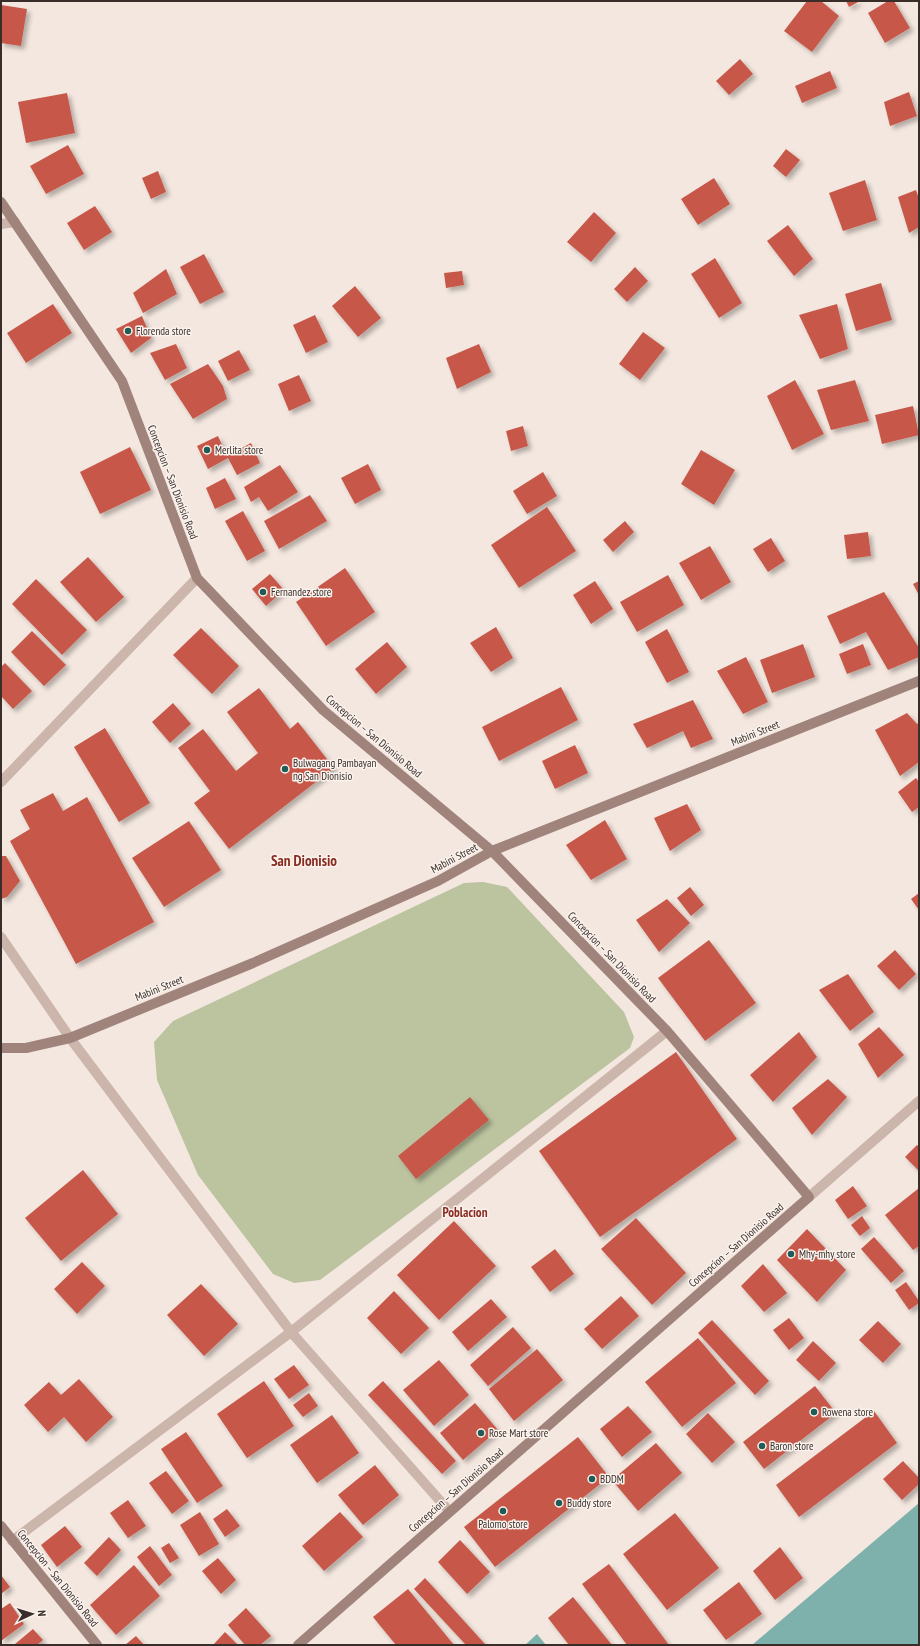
<svg xmlns="http://www.w3.org/2000/svg" width="920" height="1646" font-family="'PT Sans Narrow',sans-serif">
	<style>
		.green { fill: #bbc39f }
		.water { fill: #7eb1ac }
		.building { fill: #c7584a; filter: url(#shadow) }
		.lines { fill: none; stroke-linecap: round; stroke-linejoin: round }
		.street { stroke: #ccb5ab; stroke-width: 10 }
		.secondary { stroke: #a0847c; stroke-width: 10 }
		.poi-dot { fill: #1f5c58; stroke: #faf2ec; stroke-width: 1.5 }
		.labels { text-anchor: middle; stroke-width: 3; stroke-linejoin: round; paint-order: stroke }
		.poi-label { font-size: 11px; fill: #392d2a; stroke: #faf2ec; text-anchor: start }
		.street-label { font-size: 11px; fill: #392d2a; stroke: #faf2ec }
		.quarter-label { font-size: 13px; font-weight: bold; fill: #892d22; stroke: #faf2ec }
		.district-label { font-size: 15px; font-weight: bold; fill: #892d22; stroke: #faf2ec }
	</style>
	<defs>
		<filter id="shadow"><feDropShadow dx="3.5" dy="3.5" stdDeviation="2" flood-color="#0004"/></filter>
	</defs>
	<rect width="100%" height="100%" fill="#f3e7df"/>
	<polygon class="green" points="483,882 507,887 624,1012 634,1037 630,1048 320,1280 294,1283 273,1274 198,1175 157,1080 154,1042 173,1021 464,883"/>
	<g class="water">
		<polygon points="919,1503 919,1645 752,1645"/>
		<polygon points="537,1634 546,1645 525,1645"/>
	</g>
	<g class="building">
		<polygon points="807,1 821,1 839,16 812,52 784,31"/>
		<polygon points="846,1 860,1 849,7"/>
		<polygon points="888,1 894,1 910,28 885,43 868,13"/>
		<polygon points="1,5 27,9 21,46 1,43"/>
		<polygon points="740,59 753,74 729,95 716,81"/>
		<polygon points="830,71 837,88 802,103 795,86"/>
		<polygon points="909,92 917,116 890,126 884,102"/>
		<polygon points="67,93 75,133 26,143 18,102"/>
		<polygon points="68,145 84,174 46,194 30,166"/>
		<polygon points="786,149 800,160 786,177 773,166"/>
		<polygon points="158,171 166,192 151,199 142,178"/>
		<polygon points="714,178 730,204 698,225 681,199"/>
		<polygon points="865,180 877,220 843,231 829,193"/>
		<polygon points="916,190 919,199 919,227 909,233 898,197"/>
		<polygon points="95,206 112,232 84,250 67,223"/>
		<polygon points="594,212 616,233 591,262 567,242"/>
		<polygon points="788,225 813,259 794,276 767,241"/>
		<polygon points="204,254 224,292 200,304 180,267"/>
		<polygon points="715,258 742,303 719,318 691,274"/>
		<polygon points="635,267 648,281 627,302 614,289"/>
		<polygon points="166,269 177,294 143,313 133,293"/>
		<polygon points="462,271 464,285 446,288 444,273"/>
		<polygon points="881,283 892,320 856,331 845,294"/>
		<polygon points="355,286 381,318 358,337 332,306"/>
		<polygon points="53,304 72,333 26,363 7,333"/>
		<polygon points="837,304 848,349 820,359 799,315"/>
		<polygon points="315,315 328,342 306,353 293,325"/>
		<polygon points="142,316 151,338 131,353 116,329"/>
		<polygon points="643,332 665,348 640,380 619,364"/>
		<polygon points="176,344 187,368 165,380 150,353"/>
		<polygon points="479,344 491,372 457,389 446,358"/>
		<polygon points="239,350 250,370 228,381 218,361"/>
		<polygon points="208,364 223,386 227,399 193,419 170,384"/>
		<polygon points="299,375 311,401 289,411 278,384"/>
		<polygon points="795,380 824,434 792,450 767,396"/>
		<polygon points="855,380 869,421 831,430 817,390"/>
		<polygon points="913,406 919,435 882,444 875,415"/>
		<polygon points="523,426 528,446 511,451 506,431"/>
		<polygon points="218,436 227,456 251,443 260,463 237,475 228,458 208,469 197,446"/>
		<polygon points="130,447 151,490 100,514 80,472"/>
		<polygon points="701,450 735,470 714,505 681,484"/>
		<polygon points="368,464 381,490 355,504 341,478"/>
		<polygon points="280,465 298,492 268,511 259,497 251,502 244,487"/>
		<polygon points="543,472 557,496 527,514 513,491"/>
		<polygon points="225,478 236,499 215,509 206,488"/>
		<polygon points="310,495 327,521 279,549 264,521"/>
		<polygon points="547,507 576,551 519,588 491,545"/>
		<polygon points="243,511 265,551 247,561 225,521"/>
		<polygon points="625,521 634,532 613,552 603,540"/>
		<polygon points="868,532 871,556 847,559 844,535"/>
		<polygon points="771,538 785,561 768,572 753,549"/>
		<polygon points="710,546 731,582 701,600 679,563"/>
		<polygon points="88,557 124,597 96,622 60,582"/>
		<polygon points="345,568 375,612 326,646 296,602"/>
		<polygon points="270,574 284,590 266,606 252,589"/>
		<polygon points="668,575 684,605 637,632 620,602"/>
		<polygon points="36,579 87,630 62,655 12,604"/>
		<polygon points="595,581 613,609 591,624 573,595"/>
		<polygon points="919,581 919,595 913,584"/>
		<polygon points="884,592 919,648 919,657 888,670 866,632 840,644 827,616"/>
		<polygon points="496,627 513,658 491,672 470,643"/>
		<polygon points="201,628 239,666 212,694 173,655"/>
		<polygon points="667,629 689,672 667,683 645,642"/>
		<polygon points="32,631 66,665 44,686 11,652"/>
		<polygon points="387,642 407,667 376,694 355,669"/>
		<polygon points="803,644 815,677 772,693 760,660"/>
		<polygon points="863,644 871,665 847,674 839,654"/>
		<polygon points="746,657 768,702 743,714 717,671"/>
		<polygon points="5,663 32,691 13,709 1,696 1,667"/>
		<polygon points="561,687 578,720 499,761 482,727"/>
		<polygon points="259,688 290,729 298,722 334,768 229,849 194,803 210,791 178,748 203,729 236,771 258,753 227,712"/>
		<polygon points="693,700 713,739 691,748 683,731 647,748 633,724"/>
		<polygon points="173,703 191,724 170,743 152,722"/>
		<polygon points="907,713 917,724 919,723 919,762 900,776 875,730"/>
		<polygon points="105,728 150,803 119,822 74,747"/>
		<polygon points="575,745 588,773 555,789 542,761"/>
		<polygon points="916,778 919,782 919,807 912,812 898,792"/>
		<polygon points="53,793 63,811 87,797 154,922 76,964 10,841 30,829 20,810"/>
		<polygon points="687,804 701,830 670,851 654,818"/>
		<polygon points="605,820 627,859 591,880 566,845"/>
		<polygon points="189,821 221,870 164,907 132,858"/>
		<polygon points="1,856 6,856 20,881 7,897 1,899"/>
		<polygon points="690,887 704,905 691,916 677,898"/>
		<polygon points="919,893 919,910 911,899"/>
		<polygon points="667,899 690,923 659,952 636,920"/>
		<polygon points="709,940 756,1003 705,1041 658,978"/>
		<polygon points="895,950 916,974 899,990 877,966"/>
		<polygon points="848,974 874,1012 850,1031 819,990"/>
		<polygon points="879,1027 904,1055 878,1078 858,1044"/>
		<polygon points="799,1032 817,1057 773,1102 750,1075"/>
		<polygon points="676,1052 737,1139 600,1237 539,1151"/>
		<polygon points="828,1079 847,1097 812,1135 792,1108"/>
		<polygon points="470,1097 489,1120 416,1179 398,1156"/>
		<polygon points="917,1145 919,1147 919,1171 905,1157"/>
		<polygon points="83,1170 118,1214 61,1261 25,1218"/>
		<polygon points="853,1186 867,1206 848,1219 835,1200"/>
		<polygon points="919,1188 919,1246 913,1250 885,1215"/>
		<polygon points="862,1216 870,1228 860,1236 851,1225"/>
		<polygon points="636,1218 686,1273 652,1305 601,1249"/>
		<polygon points="454,1221 496,1266 439,1320 397,1275"/>
		<polygon points="807,1229 846,1270 817,1302 777,1260"/>
		<polygon points="874,1237 904,1271 891,1283 861,1249"/>
		<polygon points="555,1249 574,1274 550,1292 531,1267"/>
		<polygon points="82,1262 105,1286 77,1314 54,1289"/>
		<polygon points="763,1264 787,1293 764,1312 741,1286"/>
		<polygon points="906,1282 919,1301 919,1303 909,1310 895,1290"/>
		<polygon points="201,1284 238,1324 204,1356 167,1315"/>
		<polygon points="394,1291 429,1328 401,1354 367,1318"/>
		<polygon points="621,1296 639,1316 602,1349 584,1329"/>
		<polygon points="491,1299 507,1317 468,1351 452,1332"/>
		<polygon points="789,1318 804,1338 789,1350 773,1330"/>
		<polygon points="712,1320 769,1381 755,1395 698,1333"/>
		<polygon points="878,1321 901,1344 883,1363 859,1340"/>
		<polygon points="513,1327 531,1348 488,1386 470,1365"/>
		<polygon points="698,1338 736,1383 682,1427 645,1382"/>
		<polygon points="813,1341 836,1363 819,1381 796,1360"/>
		<polygon points="537,1349 563,1380 514,1421 489,1389"/>
		<polygon points="439,1360 469,1395 434,1426 403,1390"/>
		<polygon points="294,1365 309,1385 289,1399 274,1379"/>
		<polygon points="79,1379 113,1417 86,1442 64,1417 48,1432 24,1405 49,1382 61,1395"/>
		<polygon points="264,1381 294,1426 247,1458 217,1414"/>
		<polygon points="383,1381 456,1461 442,1474 368,1395"/>
		<polygon points="815,1386 836,1413 764,1469 743,1442"/>
		<polygon points="309,1393 318,1406 303,1417 293,1405"/>
		<polygon points="475,1403 498,1430 463,1460 440,1433"/>
		<polygon points="628,1406 652,1432 622,1457 600,1429"/>
		<polygon points="874,1411 897,1443 799,1517 776,1485"/>
		<polygon points="708,1413 735,1442 712,1463 686,1434"/>
		<polygon points="332,1415 359,1453 317,1483 290,1445"/>
		<polygon points="186,1432 223,1486 197,1503 161,1449"/>
		<polygon points="578,1437 609,1477 495,1567 464,1527"/>
		<polygon points="656,1443 682,1473 638,1511 612,1480"/>
		<polygon points="903,1461 919,1478 919,1484 902,1500 883,1479"/>
		<polygon points="375,1465 399,1495 363,1525 338,1495"/>
		<polygon points="166,1471 189,1501 172,1514 149,1483"/>
		<polygon points="128,1500 146,1526 128,1538 110,1513"/>
		<polygon points="227,1509 240,1526 225,1537 213,1519"/>
		<polygon points="200,1512 219,1544 199,1556 180,1525"/>
		<polygon points="340,1512 363,1537 324,1571 302,1546"/>
		<polygon points="675,1513 719,1568 667,1610 623,1554"/>
		<polygon points="65,1526 82,1547 57,1567 41,1545"/>
		<polygon points="109,1537 121,1550 97,1576 84,1563"/>
		<polygon points="460,1540 490,1572 467,1594 438,1562"/>
		<polygon points="169,1543 179,1558 170,1563 161,1548"/>
		<polygon points="150,1546 172,1575 159,1586 137,1557"/>
		<polygon points="780,1547 803,1578 775,1600 753,1571"/>
		<polygon points="218,1558 236,1580 221,1594 202,1571"/>
		<polygon points="609,1564 669,1645 627,1645 582,1584"/>
		<polygon points="134,1565 160,1596 116,1635 90,1605"/>
		<polygon points="1,1575 10,1587 1,1594"/>
		<polygon points="425,1578 485,1644 483,1645 466,1645 414,1589"/>
		<polygon points="739,1582 762,1614 726,1640 703,1610"/>
		<polygon points="408,1589 454,1645 396,1645 373,1617"/>
		<polygon points="573,1597 612,1645 569,1645 548,1618"/>
		<polygon points="10,1603 24,1624 1,1641 1,1609"/>
		<polygon points="246,1608 271,1636 260,1645 245,1645 228,1625"/>
		<polygon points="33,1629 43,1640 37,1645 16,1645 15,1644"/>
		<polygon points="225,1632 238,1645 213,1645"/>
		<polygon points="136,1636 144,1645 125,1645"/>
	</g>
	<g class="lines">
		<g class="street">
			<polyline points="1,224 15,222"/>
			<polyline points="1,782 197,578"/>
			<polyline points="1,937 70,1038 291,1332 449,1511"/>
			<polyline points="809,1197 919,1101"/>
			<polyline points="12,1541 291,1332 667,1031"/>
		</g>
		<g class="secondary">
			<polyline points="1,202 122,381 197,578 323,710 492,851 667,1031 809,1197 298,1645"/>
			<polyline points="1,1048 26,1048 70,1038 253,963 438,881 492,851 919,681"/>
			<polyline points="1,1526 97,1645"/>
		</g>
	</g>
	<g class="poi-dot">
		<circle cx="128" cy="331" r="4"/>
		<circle cx="207" cy="450" r="4"/>
		<circle cx="263" cy="592" r="4"/>
		<circle cx="285" cy="769" r="4"/>
		<circle cx="791" cy="1254" r="4"/>
		<circle cx="814" cy="1412" r="4"/>
		<circle cx="481" cy="1433" r="4"/>
		<circle cx="762" cy="1446" r="4"/>
		<circle cx="592" cy="1479" r="4"/>
		<circle cx="559" cy="1503" r="4"/>
		<circle cx="503" cy="1511" r="4"/>
	</g>
	<g class="labels">
		<g class="poi-label">
			<text x="136" y="335">Florenda store</text>
			<text x="215" y="454">Merlita store</text>
			<text x="271" y="596">Fernandez store</text>
			<text x="293" y="767">Bulwagang Pambayan<tspan x="293" dy="13">ng San Dionisio</tspan></text>
			<text x="799" y="1258">Mhy-mhy store</text>
			<text x="822" y="1416">Rowena store</text>
			<text x="489" y="1437">Rose Mart store</text>
			<text x="770" y="1450">Baron store</text>
			<text x="600" y="1483">BDDM</text>
			<text x="567" y="1507">Buddy store</text>
			<text x="503" y="1528" text-anchor="middle">Palomo store</text>
		</g>
		<g class="street-label">
			<text transform="translate(173 482) rotate(69)" y="4">Concepcion – San Dionisio Road</text>
			<text transform="translate(755 733) rotate(-22)" y="4">Mabini Street</text>
			<text transform="translate(374 736) rotate(40)" y="4">Concepcion – San Dionisio Road</text>
			<text transform="translate(454 858) rotate(-28)" y="4">Mabini Street</text>
			<text transform="translate(612 957) rotate(46)" y="4">Concepcion – San Dionisio Road</text>
			<text transform="translate(159 988) rotate(-22)" y="4">Mabini Street</text>
			<text transform="translate(736 1245) rotate(-41)" y="4">Concepcion – San Dionisio Road</text>
			<text transform="translate(456 1490) rotate(-41)" y="4">Concepcion – San Dionisio Road</text>
			<text transform="translate(58 1578) rotate(51)" y="4">Concepcion – San Dionisio Road</text>
		</g>
		<g class="quarter-label">
			<text x="465" y="1217">Poblacion</text>
		</g>
		<g class="district-label">
			<text x="304" y="866">San Dionisio</text>
		</g>
	</g>
	<rect width="920" height="1646" fill="none" stroke="#392d2a" stroke-width="4"/>
	<g transform="translate(32 1614) rotate(86)" stroke="#faf2ec" stroke-width="3" paint-order="stroke">
	<path d="M0-3L7 15L0 10L-7 15Z" fill="#392d2a"/>
	<text y="-6" font-size="11" font-weight="bold" text-anchor="middle" fill="#392d2a">N</text>
	</g>
</svg>
